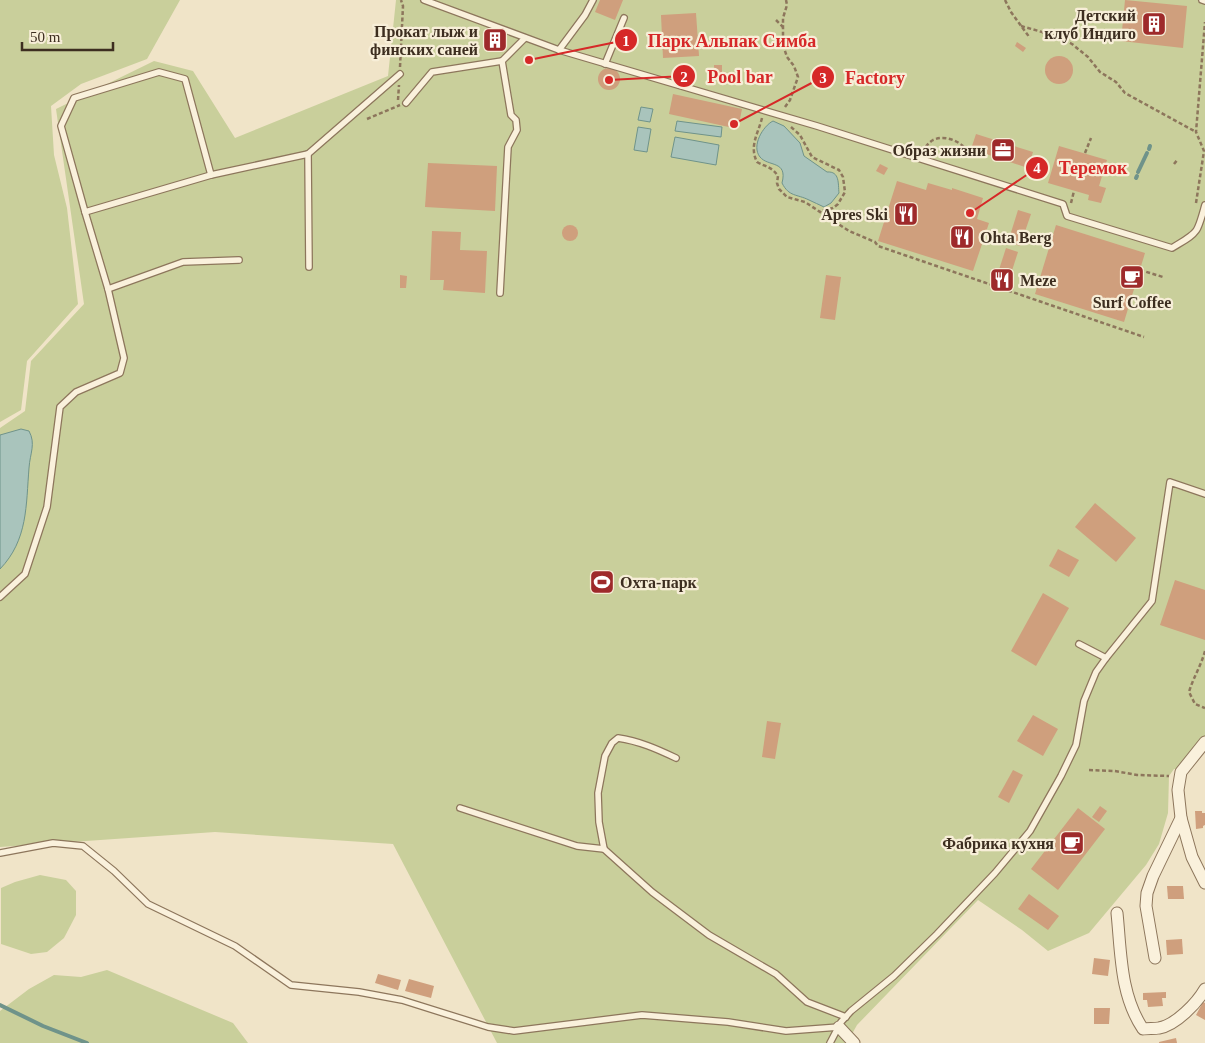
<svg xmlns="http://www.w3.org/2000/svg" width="1205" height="1043" font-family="Georgia,serif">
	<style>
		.green { fill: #c9cf9b }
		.water { fill: #a9c4bc; stroke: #6f938a }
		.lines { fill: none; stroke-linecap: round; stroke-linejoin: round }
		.stream { stroke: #6f938a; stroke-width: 4 }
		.building { fill: #cf9f7d }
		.service-casing { stroke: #8d765c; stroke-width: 8 }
		.minor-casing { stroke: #8d765c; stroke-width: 13 }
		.path { stroke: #8d765c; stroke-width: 2.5; stroke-dasharray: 4 2.5; stroke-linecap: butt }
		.service { stroke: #faf1dc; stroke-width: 5.5 }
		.minor { stroke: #faf1dc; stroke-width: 11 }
		.labels { text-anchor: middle; stroke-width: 4.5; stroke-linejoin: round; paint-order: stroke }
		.poi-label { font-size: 16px; font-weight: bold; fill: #3d2e20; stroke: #f7eed8; text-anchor: end }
		.leader { fill: none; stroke: #d62828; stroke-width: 2 }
		.callout-dot { fill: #d62828; stroke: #f7eed8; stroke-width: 2 }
		.mark-label { font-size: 15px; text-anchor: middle; font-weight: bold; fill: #fff }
		.callout-label { font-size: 18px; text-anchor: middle; font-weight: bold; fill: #d62828; stroke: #f7eed8; stroke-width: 4.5; stroke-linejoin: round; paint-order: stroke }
	</style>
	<rect width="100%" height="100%" fill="#f0e4c8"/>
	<g class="green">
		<polygon points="0,0 180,0 147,59 81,84 51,106 54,155 67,208 78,304 27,361 21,410 0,422"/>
		<polygon points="396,0 1205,0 1205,739 1178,769 1174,769 1169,776 1168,813 1159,844 1146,865 1089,933 1048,951 1022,930 978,900 857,1025 847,1043 497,1043 393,844 215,832 0,847 0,428 25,411 31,361 84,304 56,109 154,61 193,71 235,138 388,76"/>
		<polygon points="40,875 66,880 76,891 76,915 64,938 47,952 31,954 1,944 1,888 15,882"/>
		<polygon points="107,970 233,1023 248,1043 0,1043 0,1011 29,989 54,975 81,977"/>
	</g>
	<g class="water">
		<polygon points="641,107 653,109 650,122 638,120"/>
		<polygon points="677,121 722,127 721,137 675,131"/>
		<path d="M773 121 784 126 800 143 804 156 827 172C840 171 838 184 839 193L831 203 824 207C819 205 814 202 809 200 797 194 789 197 782 183 788 160 768 167 760 157 751 146 763 126 773 121Z"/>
		<polygon points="638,127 651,129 647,152 634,150"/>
		<polygon points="675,137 719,145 716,165 671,157"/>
		<path d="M21 429 29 431C36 444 30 453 29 468 26 505 28 540 0 569V435Z"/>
	</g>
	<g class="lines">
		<g class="stream">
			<polyline points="1149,149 1150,146"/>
			<polyline points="1138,172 1147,153"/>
			<polyline points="1136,178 1137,176"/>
			<polyline points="0,1005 43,1026 87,1043"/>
		</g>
	</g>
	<g class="building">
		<polygon points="600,0 623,0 615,20 595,12"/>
		<polygon points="1125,0 1187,6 1183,48 1121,41"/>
		<polygon points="696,13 699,56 663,58 661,15"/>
		<polygon points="493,28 505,34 505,46 497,52 485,47 484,35"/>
		<polygon points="1017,42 1026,48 1023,52 1015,46"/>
		<circle cx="1059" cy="70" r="14"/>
		<polygon points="714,65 722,65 722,74 714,73"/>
		<circle cx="609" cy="79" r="11"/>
		<polygon points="673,94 742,109 738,129 669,114"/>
		<polygon points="976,134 1033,152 1028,168 971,149"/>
		<polygon points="1059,146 1107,160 1099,186 1106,188 1101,203 1088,200 1089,195 1048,183"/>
		<polygon points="428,163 497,166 495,211 425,207"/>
		<polygon points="880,164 888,168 884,175 876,171"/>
		<polygon points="897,181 926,190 928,183 952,190 952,188 983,198 977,219 989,223 973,271 878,241"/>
		<polygon points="1018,210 1031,214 1020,246 1008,242"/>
		<polygon points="1056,225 1145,253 1124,322 1035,294"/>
		<circle cx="570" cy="233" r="8"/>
		<polygon points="432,231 461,232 460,250 487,251 485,293 443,290 444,280 430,280"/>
		<polygon points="1006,248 1018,252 1008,283 996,279"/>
		<polygon points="400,275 407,276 406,288 400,288"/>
		<polygon points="826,275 841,277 835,320 820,318"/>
		<polygon points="1095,503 1136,538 1116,562 1075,527"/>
		<polygon points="1058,549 1079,560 1069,577 1049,566"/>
		<polygon points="1175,580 1205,590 1205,640 1160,625"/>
		<polygon points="1043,593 1069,608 1036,666 1011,651"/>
		<polygon points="1033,715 1058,729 1043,756 1017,741"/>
		<polygon points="767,721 781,723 775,759 762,757"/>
		<polygon points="1013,770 1023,775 1009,803 998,797"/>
		<polygon points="1100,806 1107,811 1099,822 1092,817"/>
		<polygon points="1078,808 1105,829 1058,890 1031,869"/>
		<polygon points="1195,811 1202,811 1202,813 1205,813 1205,825 1203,826 1203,828 1196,829"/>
		<polygon points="1167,886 1183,886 1184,899 1168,899"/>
		<polygon points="1029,894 1059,916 1048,930 1018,909"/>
		<polygon points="1182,939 1183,954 1167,955 1166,940"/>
		<polygon points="1094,958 1110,960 1108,976 1092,974"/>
		<polygon points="378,974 401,980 398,990 375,983"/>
		<polygon points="409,979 434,986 431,998 405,991"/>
		<polygon points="1166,992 1166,998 1162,998 1163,1006 1148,1007 1147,1000 1143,1000 1143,993"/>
		<polygon points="1203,1002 1205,1003 1205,1020 1196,1015"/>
		<polygon points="1094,1008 1110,1008 1109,1024 1094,1024"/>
		<polygon points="1176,1038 1177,1043 1159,1043 1159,1042"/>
	</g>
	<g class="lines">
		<defs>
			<g id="service">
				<path d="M424 0 559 50 817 126 1063 204 1067 216 1172 248C1198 232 1197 235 1205 205"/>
				<polyline points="1202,0 1205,1"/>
				<polyline points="559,50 585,15 593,0"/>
				<polyline points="605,64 624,18"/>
				<polyline points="406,103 432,72 502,61"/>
				<polyline points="308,154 309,267"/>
				<polyline points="85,212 211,175 308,154 400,74"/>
				<polyline points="108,289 183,262 239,260"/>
				<polyline points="500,293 508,147 517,130 516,120 511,115 502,61 525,38"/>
				<polyline points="0,597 25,574 47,507 60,407 76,392 120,373 124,358 108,289 85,212 61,126 74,98 159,72 185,79 211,175"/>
				<polyline points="1079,644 1106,658"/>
				<path d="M676 758C657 749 639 741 618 738L612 743 605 756 598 793 599 822 604 849 652 892 709 935 776 974 807 1002 846 1017"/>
				<polyline points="460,808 577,846 604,849"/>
				<polyline points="0,853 53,843 83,846 114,871 148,904 235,946 291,985 359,992 402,1000 488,1027 514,1031 642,1015 728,1022 786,1031 839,1027"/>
				<polyline points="830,1043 841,1022 851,1011 894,976 937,934 995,873 1030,831 1061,776 1076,745 1084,701 1096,672 1106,658 1152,601 1170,482 1205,494"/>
			</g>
			<g id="minor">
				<polyline points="1181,818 1192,857 1205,883"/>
				<path d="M1117 913C1121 952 1120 995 1143 1029 1148 1028 1154 1029 1159 1028 1176 1025 1197 1003 1205 989"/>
				<polyline points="1155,958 1146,906 1147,893 1153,876 1181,818 1178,790 1181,772 1205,742"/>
				<polyline points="839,1027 854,1043"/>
			</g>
		</defs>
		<use href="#service" class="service-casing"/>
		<use href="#minor" class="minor-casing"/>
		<g class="path">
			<polyline points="1005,0 1011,12 1030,38"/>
			<polyline points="776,20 783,27"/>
			<polyline points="1021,26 1056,36 1072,44 1088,57 1100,72 1116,82 1125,93 1196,132"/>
			<polyline points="400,67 403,6 401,0"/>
			<polyline points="398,100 399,85"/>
			<polyline points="785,107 790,100 798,77 794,66 787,57 783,45 783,18 787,5 786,0"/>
			<path d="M762 118C758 134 749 146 757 162 766 167 772 167 778 176L777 183 779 189 787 197 805 202 849 231 875 242 878 246 1144 337"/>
			<polyline points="367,119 400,105"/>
			<polyline points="791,127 800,135 812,157 839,170 843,177 845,192 838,204 833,208 820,211"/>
			<path d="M922 152C925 148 928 143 933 140 946 134 962 142 969 153"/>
			<polyline points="1085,153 1091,138"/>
			<polyline points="1174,164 1178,159"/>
			<polyline points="1071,203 1074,191"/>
			<polyline points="1196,203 1204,151 1196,132 1205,22"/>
			<polyline points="1140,270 1163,277"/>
			<path d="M1205 651C1201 666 1193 678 1189 692L1195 704 1205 708"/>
			<polyline points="1089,770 1115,771 1137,775 1169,776"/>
		</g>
		<use href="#service" class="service"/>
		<use href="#minor" class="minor"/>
	</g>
	<defs>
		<symbol id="building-square" viewBox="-11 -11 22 22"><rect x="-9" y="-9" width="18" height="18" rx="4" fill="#9e2a2b" stroke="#f7eed8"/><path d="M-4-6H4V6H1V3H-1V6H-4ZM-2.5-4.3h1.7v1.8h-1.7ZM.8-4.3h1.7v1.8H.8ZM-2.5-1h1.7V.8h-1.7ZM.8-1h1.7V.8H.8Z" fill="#fff"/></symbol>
		<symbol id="office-square" viewBox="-11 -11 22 22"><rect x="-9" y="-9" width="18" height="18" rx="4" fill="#9e2a2b" stroke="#f7eed8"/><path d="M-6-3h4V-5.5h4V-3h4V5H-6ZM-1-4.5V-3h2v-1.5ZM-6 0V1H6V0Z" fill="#fff"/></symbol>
		<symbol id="restaurant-square" viewBox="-11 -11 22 22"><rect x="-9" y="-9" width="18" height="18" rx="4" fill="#9e2a2b" stroke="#f7eed8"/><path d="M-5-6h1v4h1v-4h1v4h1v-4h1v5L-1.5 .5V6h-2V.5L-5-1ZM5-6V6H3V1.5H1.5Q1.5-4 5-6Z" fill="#fff"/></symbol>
		<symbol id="cafe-square" viewBox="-11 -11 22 22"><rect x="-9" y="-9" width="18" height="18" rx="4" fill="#9e2a2b" stroke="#f7eed8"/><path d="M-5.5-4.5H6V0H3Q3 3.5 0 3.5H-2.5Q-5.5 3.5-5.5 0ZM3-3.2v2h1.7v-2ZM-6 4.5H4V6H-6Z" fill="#fff"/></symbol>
		<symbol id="stadium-square" viewBox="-11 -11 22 22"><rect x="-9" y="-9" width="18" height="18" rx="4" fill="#9e2a2b" stroke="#f7eed8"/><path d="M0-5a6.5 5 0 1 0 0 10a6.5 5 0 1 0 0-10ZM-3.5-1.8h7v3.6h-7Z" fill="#fff"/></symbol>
	</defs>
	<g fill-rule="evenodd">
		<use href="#building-square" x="1140" y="10" width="28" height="28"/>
		<use href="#building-square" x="481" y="26" width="28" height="28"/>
		<use href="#office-square" x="989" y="136" width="28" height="28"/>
		<use href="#restaurant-square" x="892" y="200" width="28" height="28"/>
		<use href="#restaurant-square" x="948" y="223" width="28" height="28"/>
		<use href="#cafe-square" x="1118" y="263" width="28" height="28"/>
		<use href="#restaurant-square" x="988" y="266" width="28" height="28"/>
		<use href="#stadium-square" x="588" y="568" width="28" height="28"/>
		<use href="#cafe-square" x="1058" y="829" width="28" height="28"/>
	</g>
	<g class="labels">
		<g class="poi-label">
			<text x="1136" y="21">Детский<tspan x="1136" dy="18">клуб Индиго</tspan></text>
			<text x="478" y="37">Прокат лыж и<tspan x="478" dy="18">финских саней</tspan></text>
			<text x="986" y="156">Образ жизни</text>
			<text x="888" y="220">Apres Ski</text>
			<text x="980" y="243" text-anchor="start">Ohta Berg</text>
			<text x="1020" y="286" text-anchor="start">Meze</text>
			<text x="1132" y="308" text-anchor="middle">Surf Coffee</text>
			<text x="620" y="588" text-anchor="start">Охта-парк</text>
			<text x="1054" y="849">Фабрика кухня</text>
		</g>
	</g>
	<path class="leader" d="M529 60L626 40M609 80L684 76M734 124L823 77M970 213L1037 168"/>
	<g class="callout-dot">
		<circle cx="529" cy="60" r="5"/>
		<circle cx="609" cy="80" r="5"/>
		<circle cx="734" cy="124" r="5"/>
		<circle cx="970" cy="213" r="5"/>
		<circle cx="626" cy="40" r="12"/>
		<circle cx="684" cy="76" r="12"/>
		<circle cx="823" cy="77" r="12"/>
		<circle cx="1037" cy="168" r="12"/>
	</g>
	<g class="mark-label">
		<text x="626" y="46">1</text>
		<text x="684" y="82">2</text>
		<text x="823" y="83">3</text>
		<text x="1037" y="173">4</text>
	</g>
	<g class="callout-label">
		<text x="732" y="47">Парк Альпак Симба</text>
		<text x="740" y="83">Pool bar</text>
		<text x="875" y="84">Factory</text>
		<text x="1093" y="174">Теремок</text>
	</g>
	<path d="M22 42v8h91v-8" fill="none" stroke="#3d2e20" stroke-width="2.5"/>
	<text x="30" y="42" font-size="15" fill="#3d2e20" stroke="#f7eed8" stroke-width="4" paint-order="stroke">50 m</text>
</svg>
